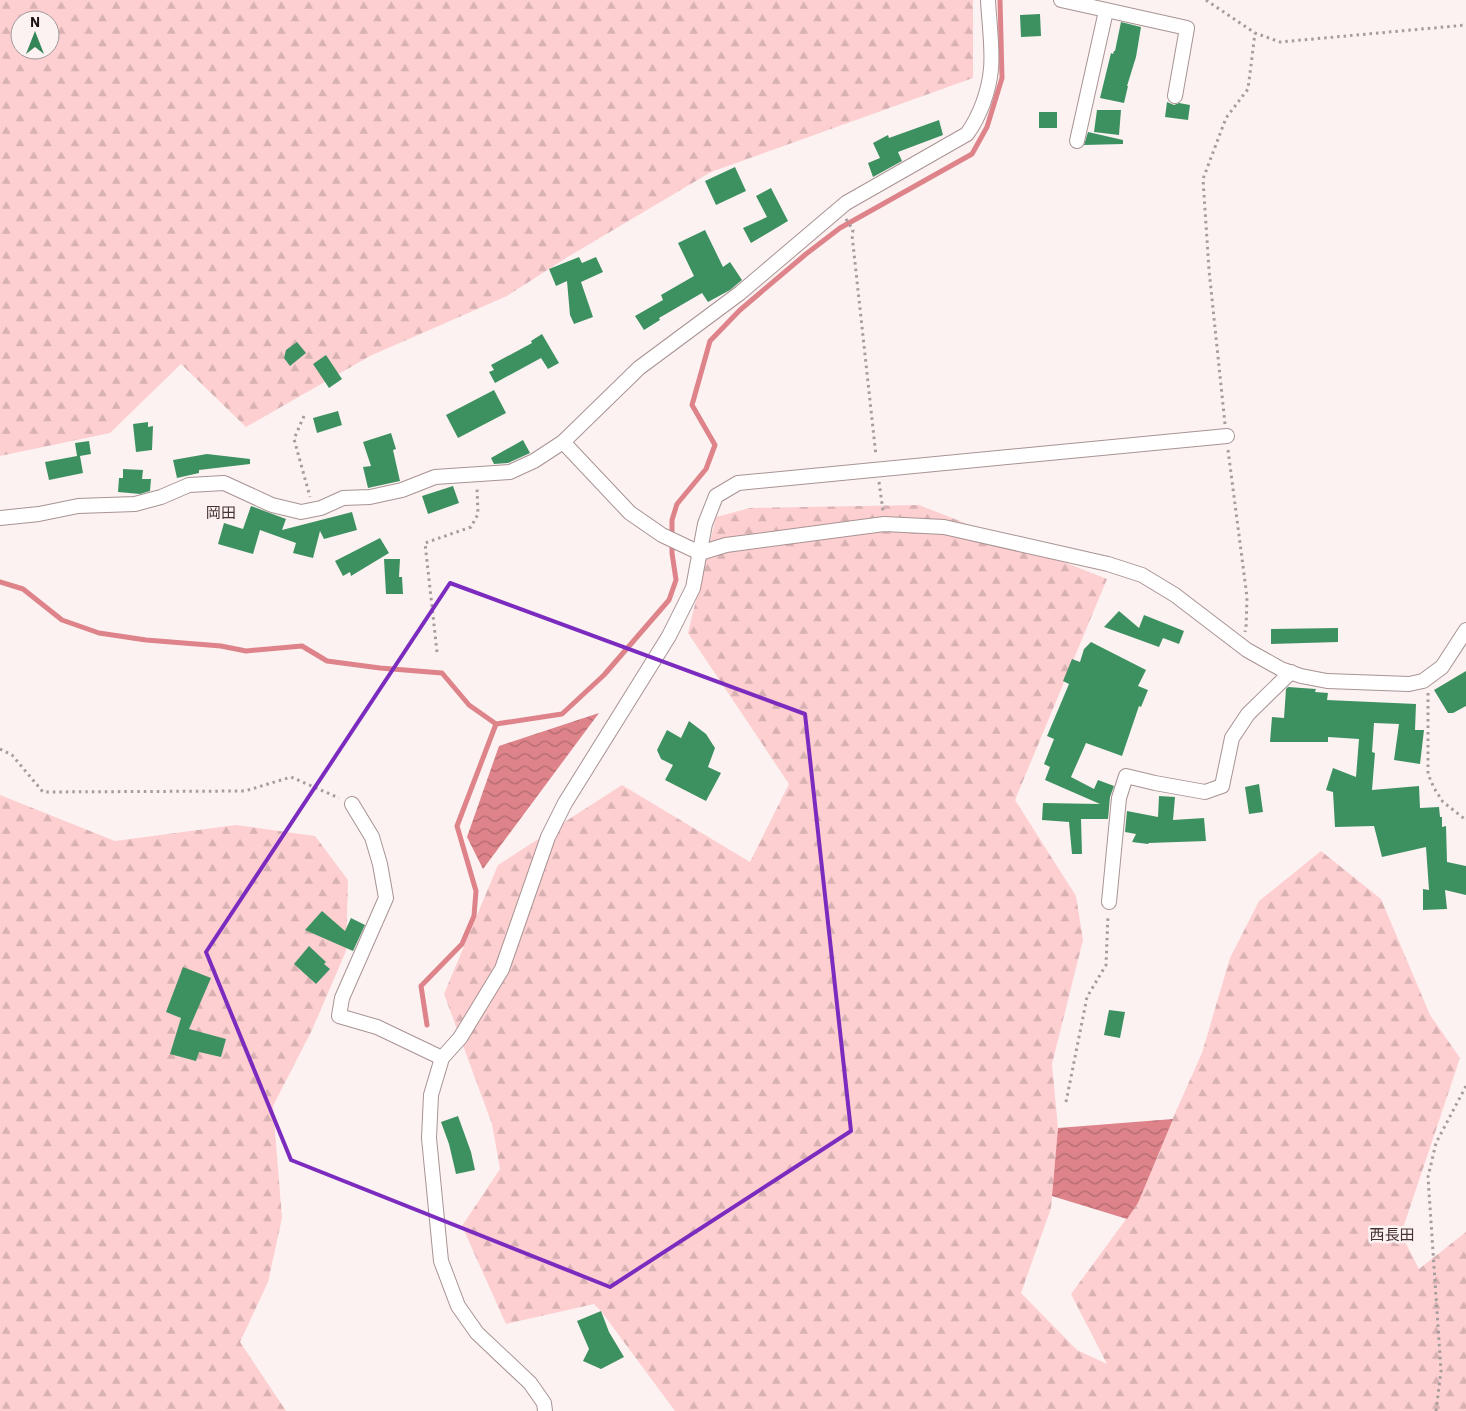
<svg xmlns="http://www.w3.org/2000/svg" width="1466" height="1411" font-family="'IBM Plex Sans','Noto Sans JP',sans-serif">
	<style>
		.forest { fill: url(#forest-firs); fill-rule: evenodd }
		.water { fill: url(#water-waves) }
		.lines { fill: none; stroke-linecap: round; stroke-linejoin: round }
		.stream { stroke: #dd8389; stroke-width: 5 }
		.building { fill: #3d9161 }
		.minor-casing { stroke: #a99393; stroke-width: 16 }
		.path { stroke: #a59c9c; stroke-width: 3; stroke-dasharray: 2.5 4; stroke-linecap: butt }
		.minor { stroke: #fff; stroke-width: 14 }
		.marked { fill: none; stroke: #7b2cbf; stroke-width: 4; stroke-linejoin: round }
		.labels { text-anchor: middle; stroke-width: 5; stroke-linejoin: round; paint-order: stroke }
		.quarter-label { font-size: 15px; fill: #453232; stroke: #fcf2f2 }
	</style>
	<defs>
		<pattern id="forest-firs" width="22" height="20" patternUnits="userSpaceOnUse" patternTransform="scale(1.25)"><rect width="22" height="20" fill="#fdcfd1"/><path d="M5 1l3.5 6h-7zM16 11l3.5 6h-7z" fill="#d8b1b3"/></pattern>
		<pattern id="water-waves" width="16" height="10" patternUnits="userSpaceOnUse" patternTransform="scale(1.25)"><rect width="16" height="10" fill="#dd8389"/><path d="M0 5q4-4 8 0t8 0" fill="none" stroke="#b26a6f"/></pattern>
	</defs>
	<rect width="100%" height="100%" fill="#fcf2f2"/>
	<g class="forest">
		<path d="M0 0H973V78L711 172 566 258 507 296 370 356 246 427 181 364 110 433 0 456ZM20 20H50V50H20Z"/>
		<polygon points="919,505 1107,579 1015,800 1076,896 1083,940 1052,1064 1058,1128 1051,1208 1021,1293 1077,1350 1107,1364 1071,1294 1138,1203 1164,1138 1202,1053 1230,958 1259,901 1321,851 1381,899 1430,1015 1460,1058 1401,1234 1419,1269 1466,1232 1466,1411 675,1411 601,1311 594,1304 506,1324 462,1226 500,1169 492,1124 444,994 498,865 622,785 750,862 789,784 688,633 716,517 750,508"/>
		<polygon points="0,795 115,841 236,825 315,836 348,880 346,951 312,1030 273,1106 282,1218 268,1282 240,1342 286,1411 0,1411"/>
	</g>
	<g class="water">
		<polygon points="599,713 483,869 467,837 499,746"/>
		<polygon points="1173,1119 1138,1203 1127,1219 1052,1196 1058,1128"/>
	</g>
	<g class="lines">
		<g class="stream">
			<polyline points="0,582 23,589 62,620 99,633 146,640 221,646 246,651 302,646 327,661 380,668 442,673 469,705 496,724 562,714 604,675 669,600 676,580 672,553 672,520 677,504 706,469 715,445 692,405 710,341 740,310 806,254 840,228 972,154 987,127 1002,78 1000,0"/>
			<polyline points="427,1025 421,986 462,944 474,916 476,891 457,826 496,724"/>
		</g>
	</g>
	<g class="building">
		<polygon points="1040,14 1041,36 1021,37 1020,15"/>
		<polygon points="1121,22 1141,27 1136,57 1127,86 1128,86 1124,103 1100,98 1111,53 1113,54 1114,51 1115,51"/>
		<polygon points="1167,102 1174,105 1179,103 1190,105 1188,120 1165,117"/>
		<polygon points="1097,110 1121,110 1119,135 1094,132"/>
		<rect x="1039" y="112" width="18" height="16"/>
		<polygon points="939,120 943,135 898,152 902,161 873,177 868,163 880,158 873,143 888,135 889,138"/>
		<polygon points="1088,132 1123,140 1123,144 1084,145"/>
		<polygon points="735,167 746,191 716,205 705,181"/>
		<polygon points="771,188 788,221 751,243 743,228 767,217 756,196"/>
		<polygon points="705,230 723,267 730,262 742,280 730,290 708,302 702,293 659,318 660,320 644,330 635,316 663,300 661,295 694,276 678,243"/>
		<polygon points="579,257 582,263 596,257 603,272 581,282 593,317 574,324 570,315 567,281 556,286 549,269"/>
		<polygon points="542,334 559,363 548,369 541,358 495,383 489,372 494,370 491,365 532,343 531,341"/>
		<polygon points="297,342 306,353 290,366 284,358 286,350"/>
		<polygon points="326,355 342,379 329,388 313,364"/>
		<polygon points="494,390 506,413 458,438 446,415"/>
		<polygon points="338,411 342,425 317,433 313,418"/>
		<polygon points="148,422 148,427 153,426 152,450 136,452 133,424"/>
		<polygon points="391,433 396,449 393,450 400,481 368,488 363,467 371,466 363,442"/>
		<polygon points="523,440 530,453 508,463 494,464 491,458"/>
		<polygon points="89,441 91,454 80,456 83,473 49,480 45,462 77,456 75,443"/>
		<polygon points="207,454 250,459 250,464 199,470 199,473 177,478 173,460"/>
		<polygon points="123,469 143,470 142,479 151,479 150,491 140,494 118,492 119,478 123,478"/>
		<polygon points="453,486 459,503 428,514 422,496"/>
		<polygon points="251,506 286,519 282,530 352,512 357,530 324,539 320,531 313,558 293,553 296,543 260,530 253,554 218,544 224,523 243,529"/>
		<polygon points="380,538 389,553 351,576 350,572 343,576 335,561"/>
		<polygon points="384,559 400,559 399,577 402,577 403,594 386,594"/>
		<polygon points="1119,611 1139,628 1144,615 1184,631 1179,644 1163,638 1159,647 1104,627"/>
		<polygon points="1338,628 1338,642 1271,644 1271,629"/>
		<polygon points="1091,642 1146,670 1138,686 1148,690 1141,707 1139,706 1122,756 1086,743 1071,777 1094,789 1098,780 1114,786 1110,797 1108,819 1081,819 1082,854 1072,854 1069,822 1042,820 1043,803 1100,804 1045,780 1050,767 1044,764 1054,739 1047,736 1069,684 1063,681 1072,659 1080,662 1084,649"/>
		<polygon points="1466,671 1466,706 1453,713 1448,713 1434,690"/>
		<polygon points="1288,687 1316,689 1315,692 1328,693 1327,700 1416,704 1415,730 1424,730 1420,764 1394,760 1399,724 1374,723 1372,752 1375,753 1372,790 1419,786 1420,808 1439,807 1440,817 1442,817 1442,827 1446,826 1447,862 1466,866 1466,895 1445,890 1447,909 1423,910 1423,889 1429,890 1426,847 1382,857 1374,826 1335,827 1333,792 1326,790 1333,768 1356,777 1359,739 1328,737 1328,742 1270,742 1272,717 1284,718 1286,689"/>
		<polygon points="689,721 706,734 715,748 708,767 721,773 706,801 665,780 673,765 661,759 657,750 667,730 681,738"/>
		<polygon points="1259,784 1263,812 1249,814 1245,787"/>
		<polygon points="1159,796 1175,797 1173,820 1204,818 1206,841 1149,843 1148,844 1132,842 1136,834 1125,832 1127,811 1158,817"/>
		<polygon points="322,911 345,931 351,918 365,925 353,951 305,930"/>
		<polygon points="309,946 326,962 324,964 330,969 316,984 294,964"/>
		<polygon points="183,967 211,978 189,1029 226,1039 221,1057 199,1052 196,1061 170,1054 181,1018 166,1012"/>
		<polygon points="1109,1010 1125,1012 1120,1038 1104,1035"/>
		<polygon points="458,1116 471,1152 475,1170 456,1174 449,1144 441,1122"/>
		<polygon points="601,1311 609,1332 624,1357 601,1369 583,1361 589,1349 577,1321"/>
	</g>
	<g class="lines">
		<defs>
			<g id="minor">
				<polyline points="1061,0 1187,28 1175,96"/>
				<polyline points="1077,141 1106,11"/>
				<polyline points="563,442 630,513 662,535 700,553 726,545 884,524 944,527 1108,564 1142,575 1175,595 1247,650 1281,669 1301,676 1327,681 1409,684 1423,681 1442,667 1466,630"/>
				<path d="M0 518 39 514 78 506 135 504 161 497 189 485 224 483 272 505 301 512 321 508 343 498 370 497 402 490 435 477 510 472 534 461 563 442 639 368 740 293 846 203 967 134C980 116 989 91 991 69 993 48 989 22 988 0"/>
				<polyline points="352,804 372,837 380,864 386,898 342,998 339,1016 377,1027 442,1058"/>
				<polyline points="1109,902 1119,798 1126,776 1155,783 1205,792 1222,786 1232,738 1248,714 1291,672"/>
				<polyline points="545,1411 544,1403 530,1383 477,1333 458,1306 441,1261 429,1138 431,1095 442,1058 460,1038 502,969 548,837 565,803 669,636 693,588 705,524 716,496 738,483 1227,436"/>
			</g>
		</defs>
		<use href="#minor" class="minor-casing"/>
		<g class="path">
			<polyline points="1206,0 1255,33 1280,42 1466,25"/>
			<polyline points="846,219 853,230 852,235 876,456"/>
			<polyline points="304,416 294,439 310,497"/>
			<polyline points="1225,424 1209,270 1203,179 1226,118 1248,89 1255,33"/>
			<polyline points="1228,450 1247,597 1246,628 1245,632"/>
			<polyline points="879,482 883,511"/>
			<polyline points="437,652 425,543 471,527 478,514 477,488"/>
			<polyline points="1428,693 1428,774 1434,788 1443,802 1466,820"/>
			<polyline points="0,749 12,755 43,792 245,791 291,777 339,798"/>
			<polyline points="1066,1102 1087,997 1106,965 1108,915"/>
			<polyline points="1436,1411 1441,1371 1428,1177 1436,1143 1466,1086"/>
		</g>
		<use href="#minor" class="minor"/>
	</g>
	<path class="marked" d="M450 583 805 714 851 1131 610 1287 291 1160 206 952Z"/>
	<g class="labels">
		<g class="quarter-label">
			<text x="221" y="518">岡田</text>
			<text x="1392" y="1240">西長田</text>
		</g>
	</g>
	<g transform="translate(35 35)"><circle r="24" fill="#fcf2f2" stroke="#a29999"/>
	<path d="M0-4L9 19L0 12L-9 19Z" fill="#348658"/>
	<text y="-8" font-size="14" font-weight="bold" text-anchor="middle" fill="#1b1313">N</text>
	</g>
</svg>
